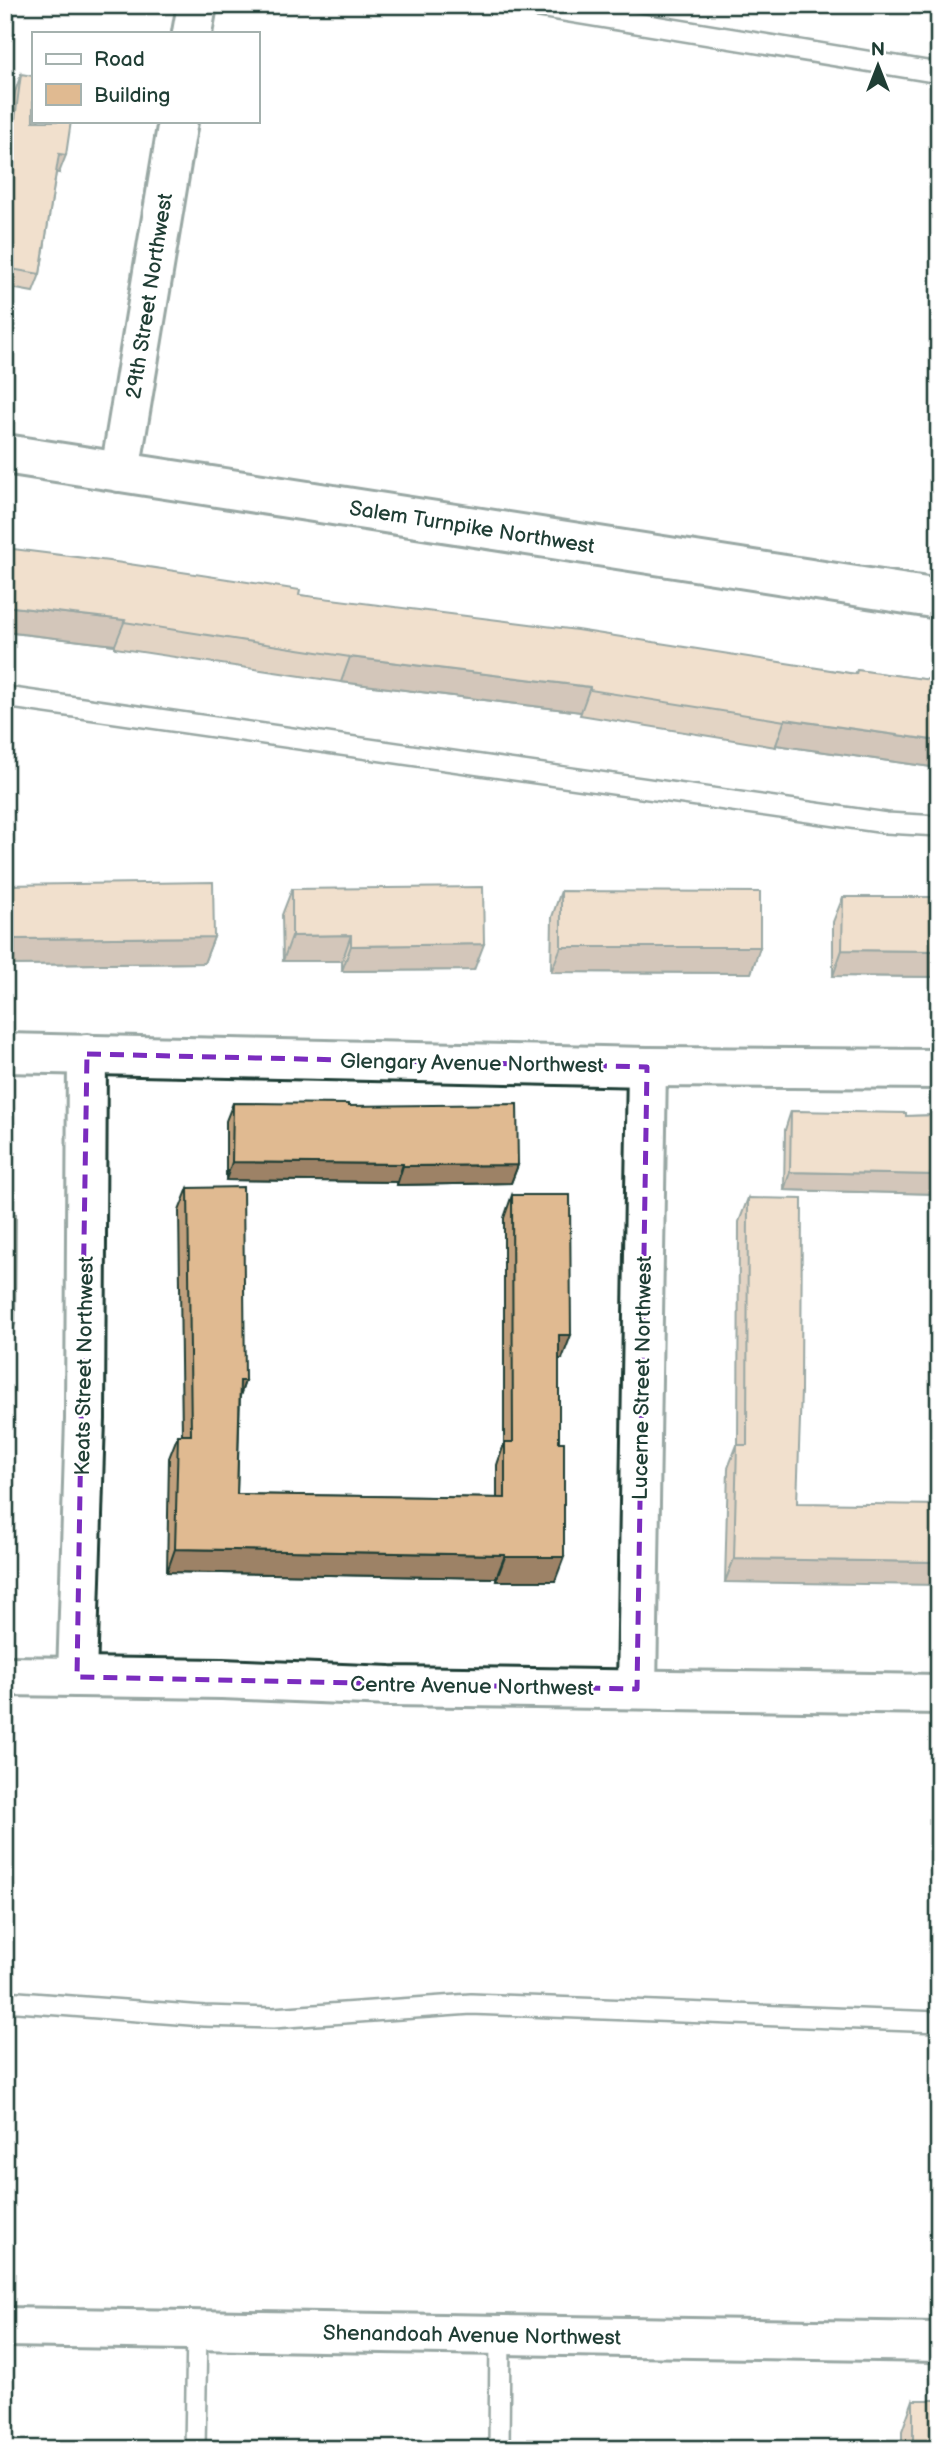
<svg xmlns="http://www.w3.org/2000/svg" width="944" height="2454" font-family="'Balsamiq Sans',sans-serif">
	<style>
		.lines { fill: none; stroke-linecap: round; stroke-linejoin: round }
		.service-casing { stroke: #1f3d34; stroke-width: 24 }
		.minor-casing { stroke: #1f3d34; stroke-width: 44 }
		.tertiary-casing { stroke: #1f3d34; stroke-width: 44 }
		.secondary-casing { stroke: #1f3d34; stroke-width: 44 }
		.service { stroke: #fff; stroke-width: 19 }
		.minor { stroke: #fff; stroke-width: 38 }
		.tertiary { stroke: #fff; stroke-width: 38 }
		.secondary { stroke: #fff; stroke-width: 38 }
		.wall { fill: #c1a07d; stroke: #1f3d34; stroke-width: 2 }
		.shaded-wall { fill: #9d8266; stroke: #1f3d34; stroke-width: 2 }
		.building { fill: #e0ba91; stroke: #1f3d34; stroke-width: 2 }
		.marked { fill: none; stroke: #7b2cbf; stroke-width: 5; stroke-dasharray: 14 9; stroke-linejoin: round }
		.labels { text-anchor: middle; stroke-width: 5; stroke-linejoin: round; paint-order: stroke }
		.street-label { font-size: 21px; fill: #1f3d34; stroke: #fff }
	</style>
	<rect width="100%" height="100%" fill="#fff"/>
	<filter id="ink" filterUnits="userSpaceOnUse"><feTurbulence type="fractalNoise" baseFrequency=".0143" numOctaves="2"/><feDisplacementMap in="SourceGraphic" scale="14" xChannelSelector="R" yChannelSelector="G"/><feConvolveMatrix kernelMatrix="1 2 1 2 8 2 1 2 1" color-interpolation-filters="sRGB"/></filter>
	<g filter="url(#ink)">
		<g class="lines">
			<defs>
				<g id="service">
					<polyline points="527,5 939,73"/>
					<polyline points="5,697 886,823 939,826"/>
					<polyline points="5,2001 204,2016 273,2018 471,2004 939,2022"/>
					<polyline points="195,2449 197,2330"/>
					<polyline points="499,2449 500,2335"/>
				</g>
				<g id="minor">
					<polyline points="192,33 197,5"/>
					<polyline points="120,472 178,121"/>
					<polyline points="5,1053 647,1067 939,1069"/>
					<polyline points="5,1676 222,1679 390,1686 939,1694"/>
					<polyline points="77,1677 85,1419 87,1054"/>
					<polyline points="637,1689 647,1067"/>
				</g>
				<polyline id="tertiary" points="5,454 939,599"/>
				<polyline id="secondary" points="5,2327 939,2342"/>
			</defs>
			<use href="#service" class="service-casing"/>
			<use href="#minor" class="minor-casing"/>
			<use href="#tertiary" class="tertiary-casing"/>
			<use href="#secondary" class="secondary-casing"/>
			<use href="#service" class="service"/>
			<use href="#minor" class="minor"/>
			<use href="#tertiary" class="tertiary"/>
			<use href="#secondary" class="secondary"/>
		</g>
		<g class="wall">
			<polygon points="21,74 59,173 56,172 40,274 33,292 5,287 5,163 15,92"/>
			<polygon points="299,595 855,674 857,670 939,681 939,768 776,745 776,747 580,715 581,712 341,682 115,648 115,645 5,632"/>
			<polygon points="5,885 214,937 204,963 5,965"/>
			<polygon points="292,889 474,970 342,971 342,961 283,961 282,915"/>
			<polygon points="561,891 760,947 751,973 551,972 552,917"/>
			<polygon points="843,897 939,897 939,977 833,976 833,922"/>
			<polygon points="233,1103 348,1106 518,1165 511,1183 397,1185 397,1182 226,1180 226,1121"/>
			<polygon points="791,1111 906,1116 939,1115 939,1194 784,1190 785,1130"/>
			<polygon points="188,1188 245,1381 240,1396 237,1494 497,1498 497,1465 504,1444 504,1218 512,1195 562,1359 559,1359 555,1581 496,1581 496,1578 167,1572 169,1458 178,1435 182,1435 179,1211"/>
			<polygon points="748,1198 801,1391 725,1582 728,1468 737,1445 738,1445 739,1222"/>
			<polygon points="913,2400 939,2449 902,2449 902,2431"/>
		</g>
		<g class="shaded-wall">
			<polygon points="59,154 66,155 59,173 52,172"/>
			<polygon points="5,606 125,620 115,645 5,632"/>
			<polygon points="350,657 590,687 581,712 341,682"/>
			<polygon points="785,719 939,741 939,768 776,745"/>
			<polygon points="5,932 13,932 5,955"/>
			<polygon points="351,935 342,961 283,961 292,936"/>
			<polygon points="214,937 204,963 5,965 14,939"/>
			<polygon points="484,944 474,970 342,971 351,946"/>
			<polygon points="561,947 760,947 751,973 551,972"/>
			<polygon points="842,950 939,951 939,977 833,976"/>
			<polygon points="232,1162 403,1164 397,1182 226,1180"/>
			<polygon points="518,1165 511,1183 397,1185 403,1166"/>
			<polygon points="790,1172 939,1175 939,1194 784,1190"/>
			<polygon points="5,1324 15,1324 6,1348 5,1348"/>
			<polygon points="559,1335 571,1335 562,1359 550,1359"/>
			<polygon points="240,1381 245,1381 237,1404"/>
			<polygon points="175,1549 505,1555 496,1578 167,1572"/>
			<polygon points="505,1557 564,1557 555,1581 496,1581"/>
			<polygon points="734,1559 939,1562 939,1585 725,1582"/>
		</g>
		<g class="building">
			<polygon points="21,74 33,76 33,121 71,121 66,155 59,154 40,274 5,268 5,194"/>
			<polygon points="5,548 109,561 300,590 299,595 577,630 856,674 857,670 939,681 939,741 785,719 785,721 590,690 590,687 350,657 124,622 125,620 5,606"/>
			<polygon points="213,882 214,937 14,939 13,932 5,932 5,885"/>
			<polygon points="483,887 484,944 351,946 351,935 292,936 292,889"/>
			<polygon points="561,891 760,892 760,947 561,947"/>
			<polygon points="843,897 939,897 939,951 842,950"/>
			<polygon points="233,1103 348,1104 348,1106 517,1104 518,1165 403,1166 403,1164 232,1162"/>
			<polygon points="791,1111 906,1113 906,1116 939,1115 939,1175 790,1172"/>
			<polygon points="243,1187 245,1381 240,1381 237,1494 505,1498 505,1442 513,1442 512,1195 570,1195 571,1335 559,1335 559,1442 564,1442 564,1557 505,1557 505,1555 175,1549 178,1435 191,1435 188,1188"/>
			<polygon points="748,1198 802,1199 801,1391 797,1503 939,1505 939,1562 734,1559 737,1445 747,1445"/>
			<polygon points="5,1214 16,1214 15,1324 5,1324"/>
			<rect x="5" y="1432" width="2" height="115"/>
			<rect x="913" y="2400" width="26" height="49"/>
		</g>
	</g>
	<path d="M0 0H944V2454H0ZM87 1054 647 1067 637 1689 77 1677Z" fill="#fff" fill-opacity=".55" fill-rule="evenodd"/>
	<path class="marked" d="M87 1054 647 1067 637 1689 77 1677Z"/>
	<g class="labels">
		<g class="street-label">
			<text transform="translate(149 296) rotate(-81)" y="7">29th Street Northwest</text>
			<text transform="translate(472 527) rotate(9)" y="7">Salem Turnpike Northwest</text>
			<text transform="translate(472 1063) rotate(1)" y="7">Glengary Avenue Northwest</text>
			<text transform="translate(84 1366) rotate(-89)" y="7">Keats Street Northwest</text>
			<text transform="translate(642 1378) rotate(-89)" y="7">Lucerne Street Northwest</text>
			<text transform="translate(472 1686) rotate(1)" y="7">Centre Avenue Northwest</text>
			<text transform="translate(472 2335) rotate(1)" y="7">Shenandoah Avenue Northwest</text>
		</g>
	</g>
	<rect width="944" height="2454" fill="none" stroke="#fff" stroke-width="28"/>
	<rect x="14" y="14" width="916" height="2426" fill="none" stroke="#1f3d34" stroke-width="2.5" filter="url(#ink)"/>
	<rect x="32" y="32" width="228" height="91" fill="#ffffff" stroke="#a5b1ae" stroke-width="2"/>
	<rect x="46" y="54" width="35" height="10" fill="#ffffff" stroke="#a5b1ae" stroke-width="2"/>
	<text x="94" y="66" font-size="21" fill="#1f3d34">Road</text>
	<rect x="46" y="84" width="35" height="21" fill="#e0ba91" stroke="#a5b1ae" stroke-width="2"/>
	<text x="94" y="102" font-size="21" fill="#1f3d34">Building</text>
	<g transform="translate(878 66)" stroke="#ffffff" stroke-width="5" paint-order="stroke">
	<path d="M0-5L12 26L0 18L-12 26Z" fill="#1f3d34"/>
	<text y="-10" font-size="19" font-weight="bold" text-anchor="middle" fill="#1f3d34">N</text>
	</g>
</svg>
